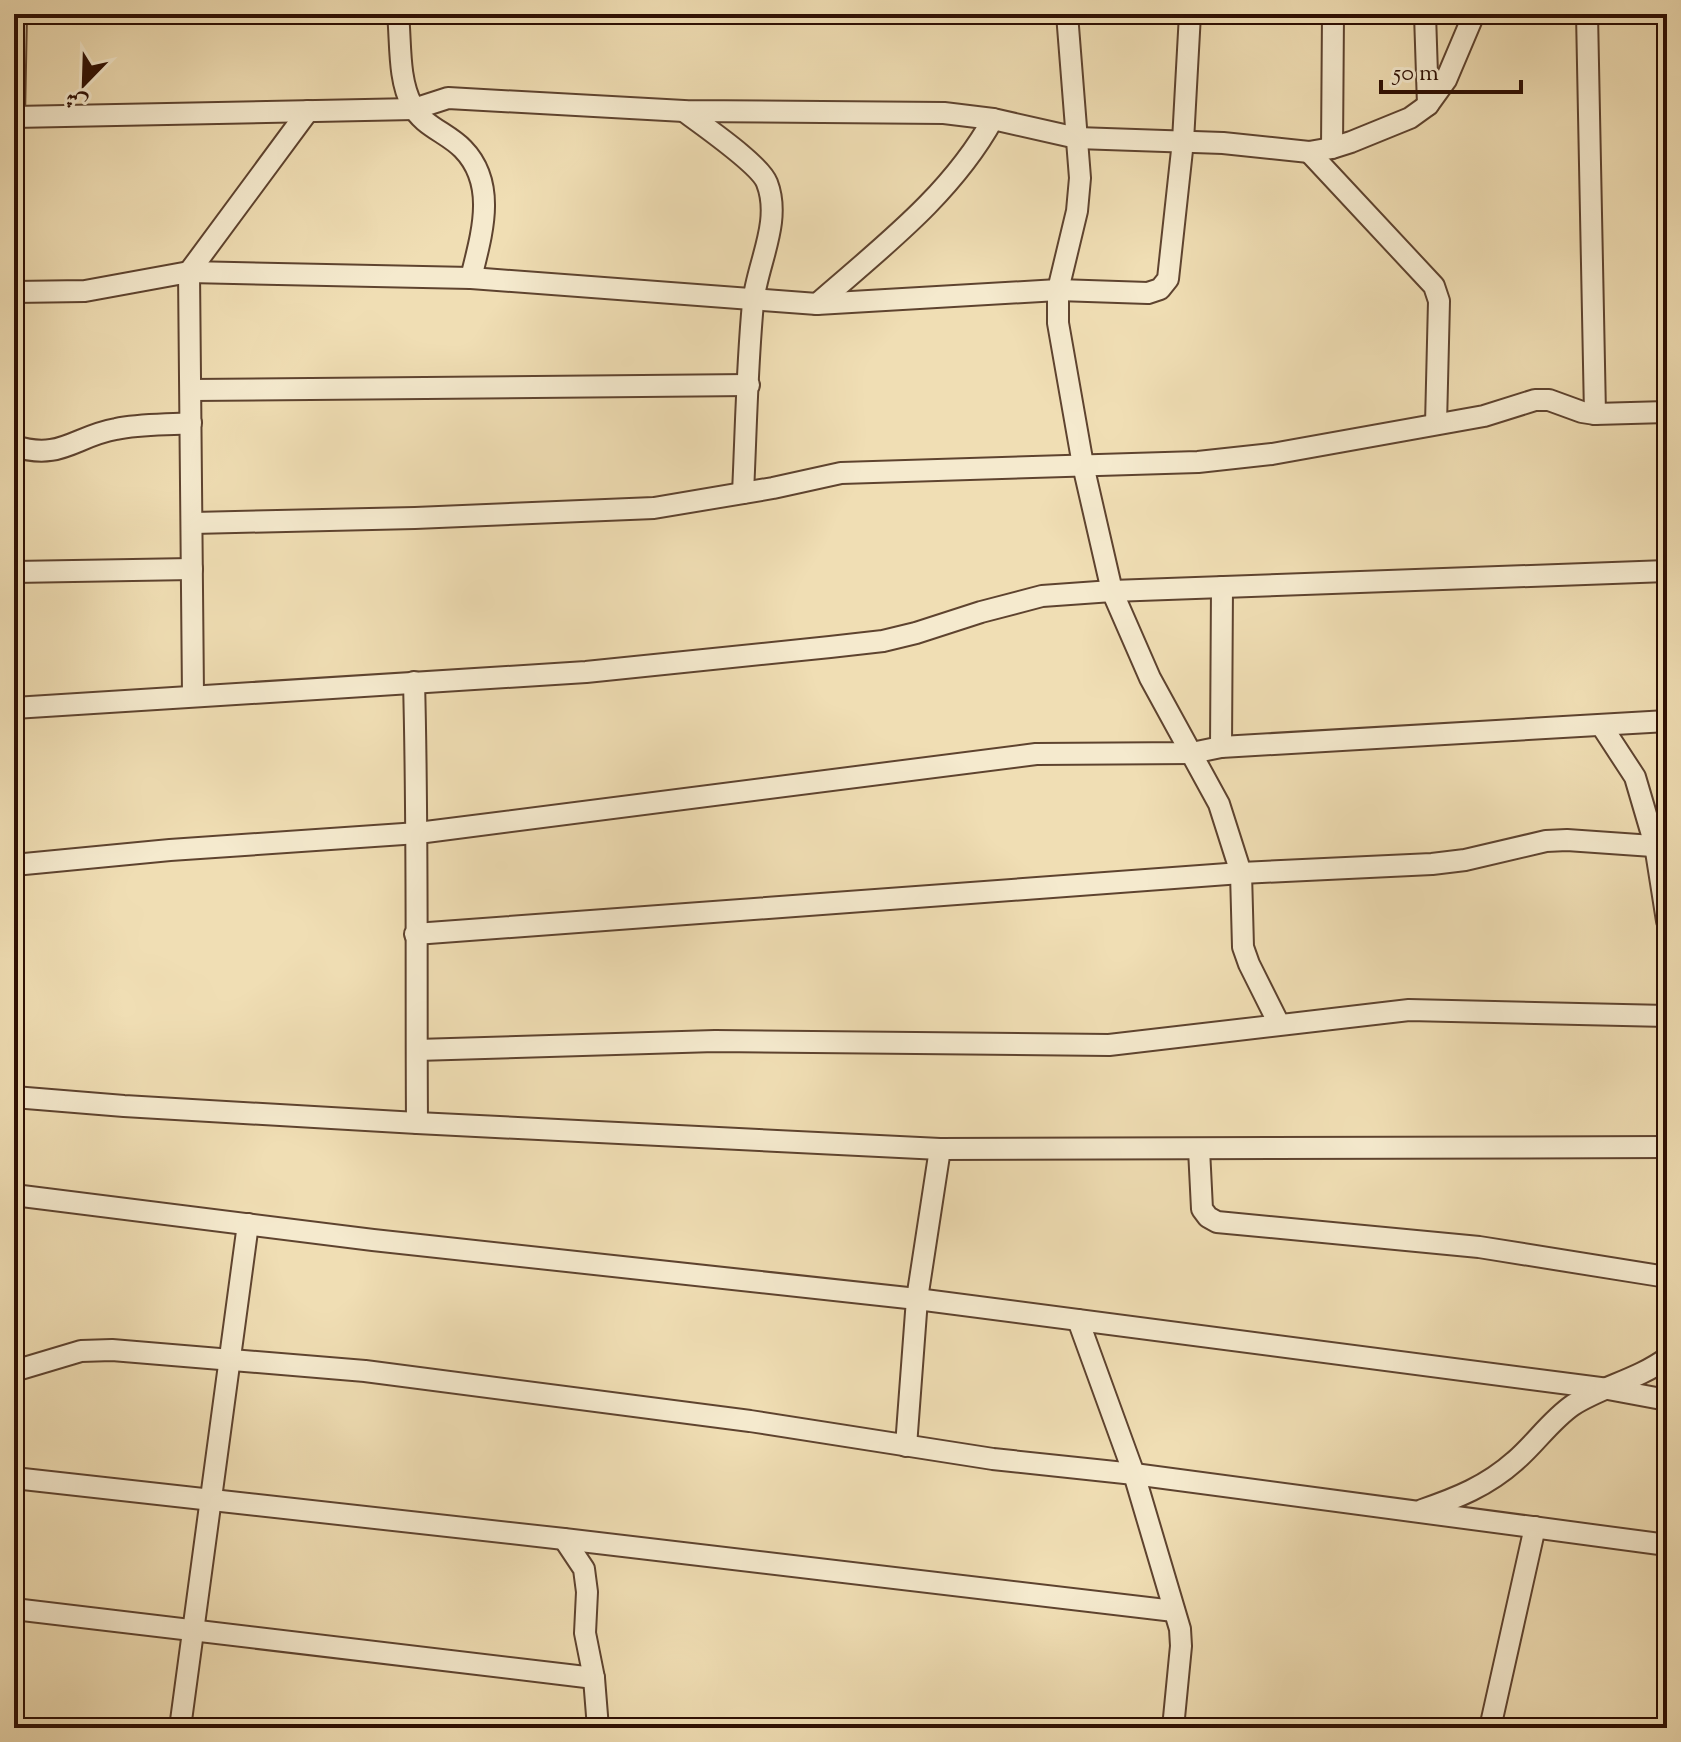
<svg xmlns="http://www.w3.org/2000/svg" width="1681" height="1742" font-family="'Sorts Mill Goudy',Amiri,serif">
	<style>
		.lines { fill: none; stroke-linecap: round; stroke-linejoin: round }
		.minor-casing { stroke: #5e432f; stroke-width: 24 }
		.minor { stroke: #f5eace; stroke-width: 20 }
	</style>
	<rect width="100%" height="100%" fill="#f0deb4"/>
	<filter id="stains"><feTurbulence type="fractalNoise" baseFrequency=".0025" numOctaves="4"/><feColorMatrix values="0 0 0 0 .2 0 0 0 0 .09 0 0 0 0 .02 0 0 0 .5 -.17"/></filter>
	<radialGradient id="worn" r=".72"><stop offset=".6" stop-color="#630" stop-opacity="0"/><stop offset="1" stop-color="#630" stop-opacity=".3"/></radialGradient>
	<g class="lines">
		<defs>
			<g id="minor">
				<path d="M398 14C401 43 398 79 412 105 422 126 448 133 463 149 498 185 481 236 471 278"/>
				<polyline points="1067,14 1080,178 1077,211 1058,290 1058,323 1083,465 1112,591 1150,678 1219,804 1241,873 1243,947 1249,964 1279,1024"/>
				<polyline points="1425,14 1428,105"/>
				<polyline points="1587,14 1595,414"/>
				<path d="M684 111C702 125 760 164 767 183 782 222 757 264 753 303 747 366 746 430 743 493"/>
				<polyline points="14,117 414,109 448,98 684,111 944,113 993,119 1077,138 1223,143 1309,152 1332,148 1351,142 1410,118 1428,105 1446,80 1474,14"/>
				<polyline points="14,117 16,14"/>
				<polyline points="1332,148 1333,14"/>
				<polyline points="1309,152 1434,286 1439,301 1436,424"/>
				<polyline points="14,292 85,291 189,272 471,278 817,304 1058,290 1148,293 1160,289 1168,279 1183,141 1190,14"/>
				<path d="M817 304C882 247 951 195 993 119"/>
				<polyline points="192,390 749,385"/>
				<path d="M14 446C61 461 75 436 116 429 140 424 166 425 191 423"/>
				<polyline points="193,523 415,518 654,508 773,488 841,473 1198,462 1272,454 1484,416 1535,400 1549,400 1582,412 1595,414 1667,412"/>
				<polyline points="14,572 192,569"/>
				<path d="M414 682C418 829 416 976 417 1123"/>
				<polyline points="193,695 189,272 308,111"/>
				<polyline points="14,708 586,672 830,647 883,641 916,633 981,612 1042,596 1112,591 1667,571"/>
				<polyline points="1601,725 1635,777 1655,845 1667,921"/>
				<polyline points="1221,747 1222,587"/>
				<polyline points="14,865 170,850 418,833 1036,754 1192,753 1221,747 1667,721"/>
				<polyline points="415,934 1241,873 1432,864 1465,860 1546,841 1567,840 1667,847"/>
				<polyline points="417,1050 715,1041 1109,1045 1409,1010 1667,1016"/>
				<polyline points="14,1097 124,1106 417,1123 940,1149 1667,1147"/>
				<polyline points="1199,1149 1202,1209 1208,1217 1217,1222 1479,1247 1667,1277"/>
				<polyline points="14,1195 373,1240 917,1299 1608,1389 1667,1400"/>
				<polyline points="1078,1320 1134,1474 1180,1629 1181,1646 1173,1728"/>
				<polyline points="14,1371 81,1351 112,1350 365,1371 750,1421 993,1459 1134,1474 1667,1545"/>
				<polyline points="906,1446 917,1299 940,1149"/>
				<polyline points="14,1478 564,1539 1174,1611"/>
				<path d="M1422 1510C1457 1498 1487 1486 1515 1461 1535 1444 1551 1420 1573 1405 1603 1386 1637 1380 1667 1358"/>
				<polyline points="564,1539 584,1569 587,1592 585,1633 594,1678 598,1728"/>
				<polyline points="14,1609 594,1678"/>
				<polyline points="180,1728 248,1224"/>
				<polyline points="1490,1728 1535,1527"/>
			</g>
		</defs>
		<use href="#minor" class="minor-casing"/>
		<use href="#minor" class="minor"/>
	</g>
	<rect width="1681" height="1742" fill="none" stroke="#f0deb4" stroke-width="48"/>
	<rect x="16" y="16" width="1649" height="1710" fill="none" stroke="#2e0f03" stroke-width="4"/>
	<rect x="24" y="24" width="1633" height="1694" fill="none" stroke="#2e0f03" stroke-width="2"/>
	<g transform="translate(84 84) rotate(203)" stroke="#f5eace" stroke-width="6" paint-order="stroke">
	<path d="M0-6L14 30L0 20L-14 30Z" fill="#2e0f03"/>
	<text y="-12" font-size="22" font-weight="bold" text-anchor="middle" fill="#2e0f03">ش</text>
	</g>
	<path d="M1381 80v12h140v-12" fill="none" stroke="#2e0f03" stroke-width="4"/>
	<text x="1393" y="80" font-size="24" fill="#2e0f03" stroke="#f5eace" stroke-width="6" paint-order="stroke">50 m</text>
	<rect width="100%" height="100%" filter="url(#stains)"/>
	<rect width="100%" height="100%" fill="url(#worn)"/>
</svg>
